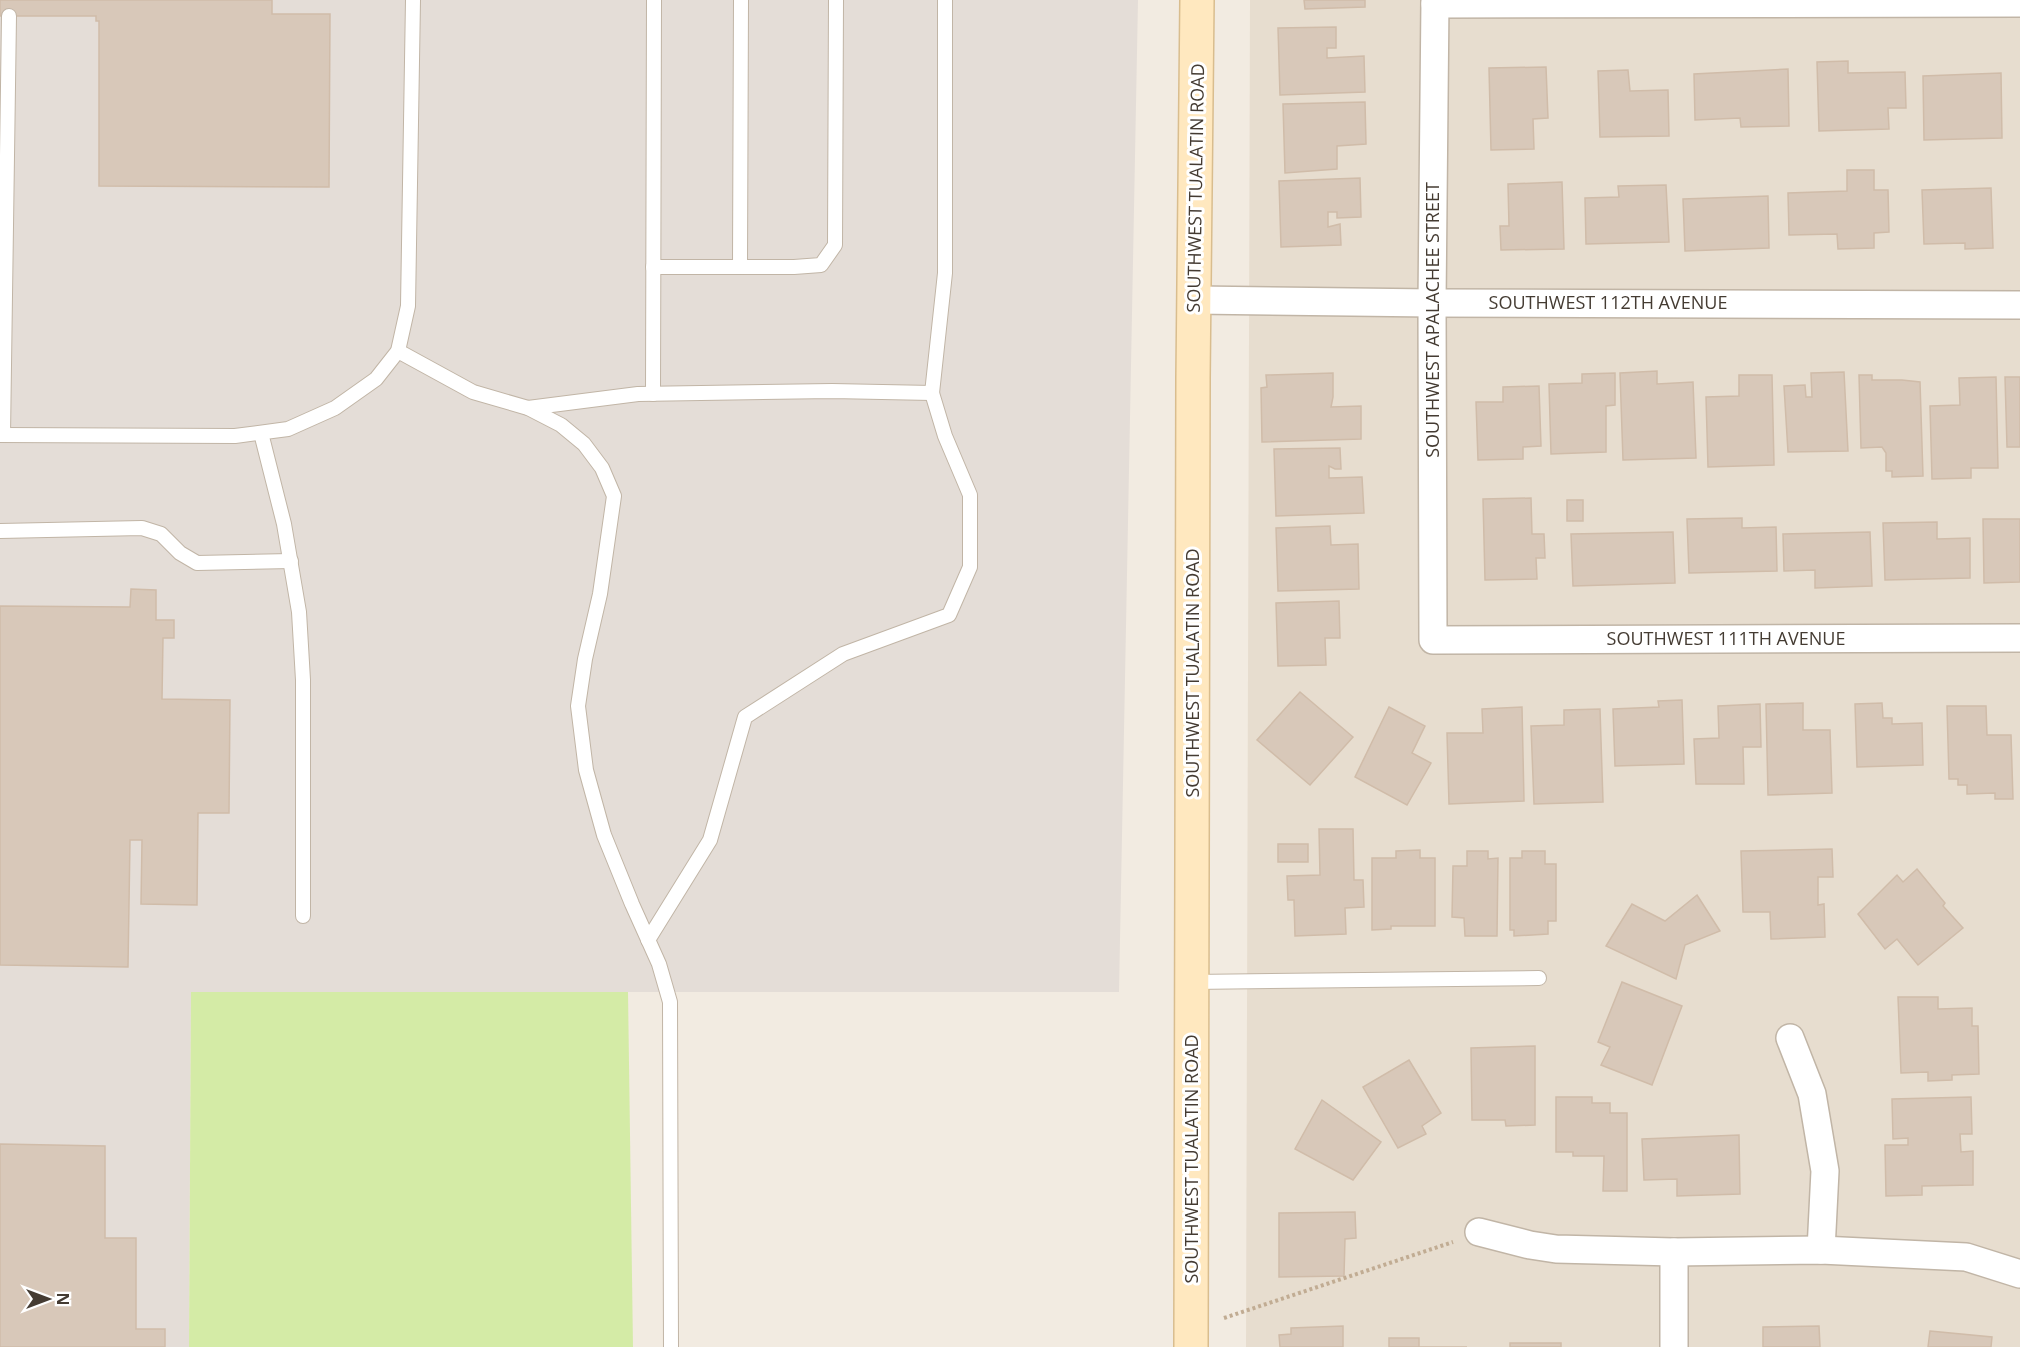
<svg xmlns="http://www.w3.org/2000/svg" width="2020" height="1347" font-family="'Open Sans',sans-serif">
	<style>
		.residential { fill: #e7ddcf }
		.industrial { fill: #e4ddd7 }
		.green { fill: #d4eba6 }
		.building { fill: #d8c8b9; stroke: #d0bca9; stroke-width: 1.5 }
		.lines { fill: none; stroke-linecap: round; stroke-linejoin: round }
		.lane-casing { stroke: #c1b5a6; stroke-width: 16 }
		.street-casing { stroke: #c1b5a6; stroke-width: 30 }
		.secondary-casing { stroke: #d9bd8e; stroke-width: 36 }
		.path { stroke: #c1ac93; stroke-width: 4; stroke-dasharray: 3 3; stroke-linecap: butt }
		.lane { stroke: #fff; stroke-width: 14 }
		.street { stroke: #fff; stroke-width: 27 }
		.secondary { stroke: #ffe8bf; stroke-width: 33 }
		.labels { text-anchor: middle; stroke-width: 6; stroke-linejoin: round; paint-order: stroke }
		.street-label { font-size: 18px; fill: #443b32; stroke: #fff }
	</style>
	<rect width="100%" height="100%" fill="#f2ebe1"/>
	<polygon class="residential" points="1250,0 2020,0 2020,1347 1246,1347"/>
	<polygon class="industrial" points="0,0 1138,0 1119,992 191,992 189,1347 0,1347"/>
	<polygon class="green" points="191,992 628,992 633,1347 189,1347"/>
	<g class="building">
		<polygon points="0,0 272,0 272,14 330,14 329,187 99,186 99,21 96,21 96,16 0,16"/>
		<polygon points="1304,0 1365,0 1365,7 1305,9"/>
		<polygon points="1336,27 1336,48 1327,48 1327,58 1364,56 1365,92 1280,95 1278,28"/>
		<polygon points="1848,61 1848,73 1905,72 1906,108 1888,108 1889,129 1819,131 1817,62"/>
		<polygon points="1546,67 1548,118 1533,119 1534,149 1491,150 1489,68"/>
		<polygon points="1788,69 1789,126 1741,127 1740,118 1695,120 1694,74"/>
		<polygon points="1628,70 1630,91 1668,90 1669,136 1600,137 1598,71"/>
		<polygon points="2001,73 2002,138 1924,140 1923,76"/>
		<polygon points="1365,102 1366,144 1337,146 1337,169 1285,173 1283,104"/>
		<polygon points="1847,170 1874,170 1874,190 1888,190 1889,232 1874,233 1874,248 1838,249 1837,234 1789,235 1788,193 1847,191"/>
		<polygon points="1360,178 1361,217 1337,218 1337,212 1328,212 1328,227 1340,224 1341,245 1281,247 1279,181"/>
		<polygon points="1562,182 1564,249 1501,250 1500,226 1509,226 1508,184"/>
		<polygon points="1666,185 1669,242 1586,244 1585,198 1619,197 1618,186"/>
		<polygon points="1991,188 1993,248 1965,249 1965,243 1924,244 1922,190"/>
		<polygon points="1768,196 1769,248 1685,251 1683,199"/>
		<polygon points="1657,371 1657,384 1693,382 1696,458 1623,460 1620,373"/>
		<polygon points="1844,372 1848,451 1788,452 1784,386 1805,385 1806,397 1812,397 1811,373"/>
		<polygon points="1333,373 1333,397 1331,407 1361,406 1361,439 1262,442 1261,388 1267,387 1266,375"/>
		<polygon points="1615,373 1615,405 1606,406 1606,452 1551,454 1549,384 1582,383 1582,374"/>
		<polygon points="1739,375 1772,375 1774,465 1708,467 1706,397 1739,396"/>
		<polygon points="1859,375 1872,375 1872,380 1902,380 1920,382 1923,476 1892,477 1892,471 1886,471 1886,453 1882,447 1861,448"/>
		<polygon points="1996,377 1998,468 1971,468 1971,478 1932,479 1930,406 1960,405 1959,378"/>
		<polygon points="2005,377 2020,377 2020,447 2007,447"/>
		<polygon points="1539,386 1541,446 1523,447 1523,459 1478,460 1476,402 1503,402 1503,387"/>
		<polygon points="1340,448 1341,469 1335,469 1329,466 1329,478 1362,477 1364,513 1276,516 1274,449"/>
		<polygon points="1531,498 1532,534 1544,534 1545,558 1536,558 1537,579 1485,580 1483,499"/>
		<rect x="1567" y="500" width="16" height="21"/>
		<polygon points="1742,518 1742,528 1776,527 1777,571 1689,573 1687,519"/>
		<polygon points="1983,519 2020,519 2020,582 1984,583"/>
		<polygon points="1937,522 1937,539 1970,538 1970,578 1885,580 1883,523"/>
		<polygon points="1330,526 1331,545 1358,544 1359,589 1278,591 1276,528"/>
		<polygon points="1673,532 1675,583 1573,586 1571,534"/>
		<polygon points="1870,532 1872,586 1815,588 1815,570 1784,571 1783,534"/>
		<polygon points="131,589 156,590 156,620 174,620 174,638 163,638 162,699 230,700 229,813 198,813 197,905 141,904 142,840 130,840 128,967 0,965 0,606 130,607"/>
		<polygon points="1339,601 1340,638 1325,638 1326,665 1278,666 1276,603"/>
		<polygon points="1300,692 1353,737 1310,785 1257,740"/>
		<polygon points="1682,700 1684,764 1615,766 1613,709 1659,707 1658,701"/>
		<polygon points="1803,703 1803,730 1830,730 1832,793 1768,795 1766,704"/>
		<polygon points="1882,703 1883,718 1892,718 1892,724 1922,723 1923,765 1857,767 1855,704"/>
		<polygon points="1760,704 1761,747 1743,747 1744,784 1696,784 1694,739 1719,738 1718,706"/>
		<polygon points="1947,706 1986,706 1987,735 2011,735 2013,799 1995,799 1995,793 1967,794 1967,785 1958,785 1958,779 1949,779"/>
		<polygon points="1389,707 1425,726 1412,753 1431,763 1407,805 1355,777"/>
		<polygon points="1522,707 1524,801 1449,804 1447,733 1483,733 1482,709"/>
		<polygon points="1600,709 1603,802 1534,804 1531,726 1564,725 1564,710"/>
		<polygon points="1319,829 1353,829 1354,880 1363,880 1364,907 1345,908 1346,934 1295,936 1294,900 1288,900 1287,876 1320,875"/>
		<rect x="1278" y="844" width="30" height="18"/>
		<polygon points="1832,849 1833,877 1818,877 1818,905 1824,904 1825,937 1771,939 1770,912 1743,912 1741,851"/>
		<polygon points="1420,850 1420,858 1435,858 1435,926 1391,926 1391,929 1372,930 1372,858 1396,858 1396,851"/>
		<polygon points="1467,851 1488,851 1488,859 1498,858 1497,936 1465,936 1464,918 1452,917 1453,866 1467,866"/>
		<polygon points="1522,851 1545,851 1545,864 1556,864 1556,921 1548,921 1548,934 1514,936 1514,930 1510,930 1510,858 1522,858"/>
		<polygon points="1917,869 1945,903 1943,906 1963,928 1918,965 1897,939 1885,949 1858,914 1897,875 1903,882"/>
		<polygon points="1697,895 1720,931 1685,945 1676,979 1606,946 1632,904 1665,921"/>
		<polygon points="1622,982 1682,1006 1652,1085 1601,1065 1610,1047 1598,1042"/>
		<polygon points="1898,997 1938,997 1938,1009 1972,1008 1972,1026 1978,1026 1979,1074 1952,1075 1952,1080 1928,1081 1928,1072 1901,1073"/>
		<polygon points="1535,1046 1535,1125 1506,1126 1505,1120 1472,1120 1471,1048"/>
		<polygon points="1409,1060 1441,1113 1422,1126 1426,1134 1398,1148 1363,1087"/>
		<polygon points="1556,1097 1592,1097 1592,1103 1610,1103 1610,1113 1627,1113 1627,1191 1603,1191 1604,1156 1573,1156 1573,1152 1556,1152"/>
		<polygon points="1971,1097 1972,1134 1960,1134 1961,1152 1973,1151 1973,1185 1922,1186 1922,1195 1886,1196 1885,1145 1908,1145 1908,1138 1893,1139 1892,1099"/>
		<polygon points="1322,1100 1381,1142 1353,1180 1295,1149"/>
		<polygon points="1739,1135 1740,1194 1677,1196 1677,1179 1644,1180 1642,1139"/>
		<polygon points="0,1144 105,1146 105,1238 136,1238 136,1329 165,1329 165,1347 0,1347"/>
		<polygon points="1355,1212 1356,1238 1345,1239 1344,1276 1279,1277 1279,1213"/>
		<polygon points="1343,1326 1343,1347 1280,1347 1279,1335 1291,1334 1291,1328"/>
		<polygon points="1819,1326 1820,1347 1763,1347 1763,1327"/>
		<polygon points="1930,1331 1992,1337 1991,1347 1928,1347"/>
		<polygon points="1389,1338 1419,1338 1419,1347 1467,1347 1389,1347"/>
		<rect x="1510" y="1343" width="51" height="4"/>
	</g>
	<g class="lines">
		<defs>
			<g id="lane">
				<polyline points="653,267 794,267 821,265 835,245 836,0"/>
				<polyline points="740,267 741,0"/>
				<polyline points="398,351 473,392 528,408 561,425 584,444 602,468 614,496 600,594 585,659 578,706 586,770 604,835 632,904 659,964 670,1002 671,1347"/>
				<polyline points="653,394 654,0"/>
				<polyline points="528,408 638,394 832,391 932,393 945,273 945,0"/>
				<polyline points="261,433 284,524 299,612 303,680 303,916"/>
				<polyline points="0,435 235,436 288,429 335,408 376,379 398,351 408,306 413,0"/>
				<polyline points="3,435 9,16"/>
				<polyline points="0,531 142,528 161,534 180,553 197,563 291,561"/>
				<polyline points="648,940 710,840 745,717 843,654 949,615 970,567 970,495 945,436 932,393"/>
				<polyline points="1192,982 1539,978"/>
			</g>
			<g id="street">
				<polyline points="1435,0 1432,303 1433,640 2020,638"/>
				<polyline points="1435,4 2020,3"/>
				<polyline points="1195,300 1432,303 2020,305"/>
				<polyline points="1790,1038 1812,1094 1825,1171 1821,1250"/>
				<polyline points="1479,1232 1530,1245 1556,1249 1674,1252 1821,1250 1966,1257 2020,1274"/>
				<polyline points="1674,1347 1674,1252"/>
			</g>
			<polyline id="secondary" points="1191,1347 1193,379 1197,0"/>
		</defs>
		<use href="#lane" class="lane-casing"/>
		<use href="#street" class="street-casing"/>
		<use href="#secondary" class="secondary-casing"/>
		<polyline class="path" points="1224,1318 1453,1242"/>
		<use href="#lane" class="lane"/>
		<use href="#street" class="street"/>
		<use href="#secondary" class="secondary"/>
	</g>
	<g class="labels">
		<g class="street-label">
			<text transform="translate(1196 188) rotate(-89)" y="6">SOUTHWEST TUALATIN ROAD</text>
			<text x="1608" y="309">SOUTHWEST 112TH AVENUE</text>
			<text transform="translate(1433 320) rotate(-90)" y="6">SOUTHWEST APALACHEE STREET</text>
			<text x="1726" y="645">SOUTHWEST 111TH AVENUE</text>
			<text transform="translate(1193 673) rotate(-90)" y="6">SOUTHWEST TUALATIN ROAD</text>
			<text transform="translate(1192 1159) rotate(-90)" y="6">SOUTHWEST TUALATIN ROAD</text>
		</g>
	</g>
	<g transform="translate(48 1299) rotate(90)" stroke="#ffffff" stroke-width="4.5" paint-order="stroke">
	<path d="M0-4.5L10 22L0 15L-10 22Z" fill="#443b32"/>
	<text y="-9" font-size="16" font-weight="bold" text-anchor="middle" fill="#443b32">N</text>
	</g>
</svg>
